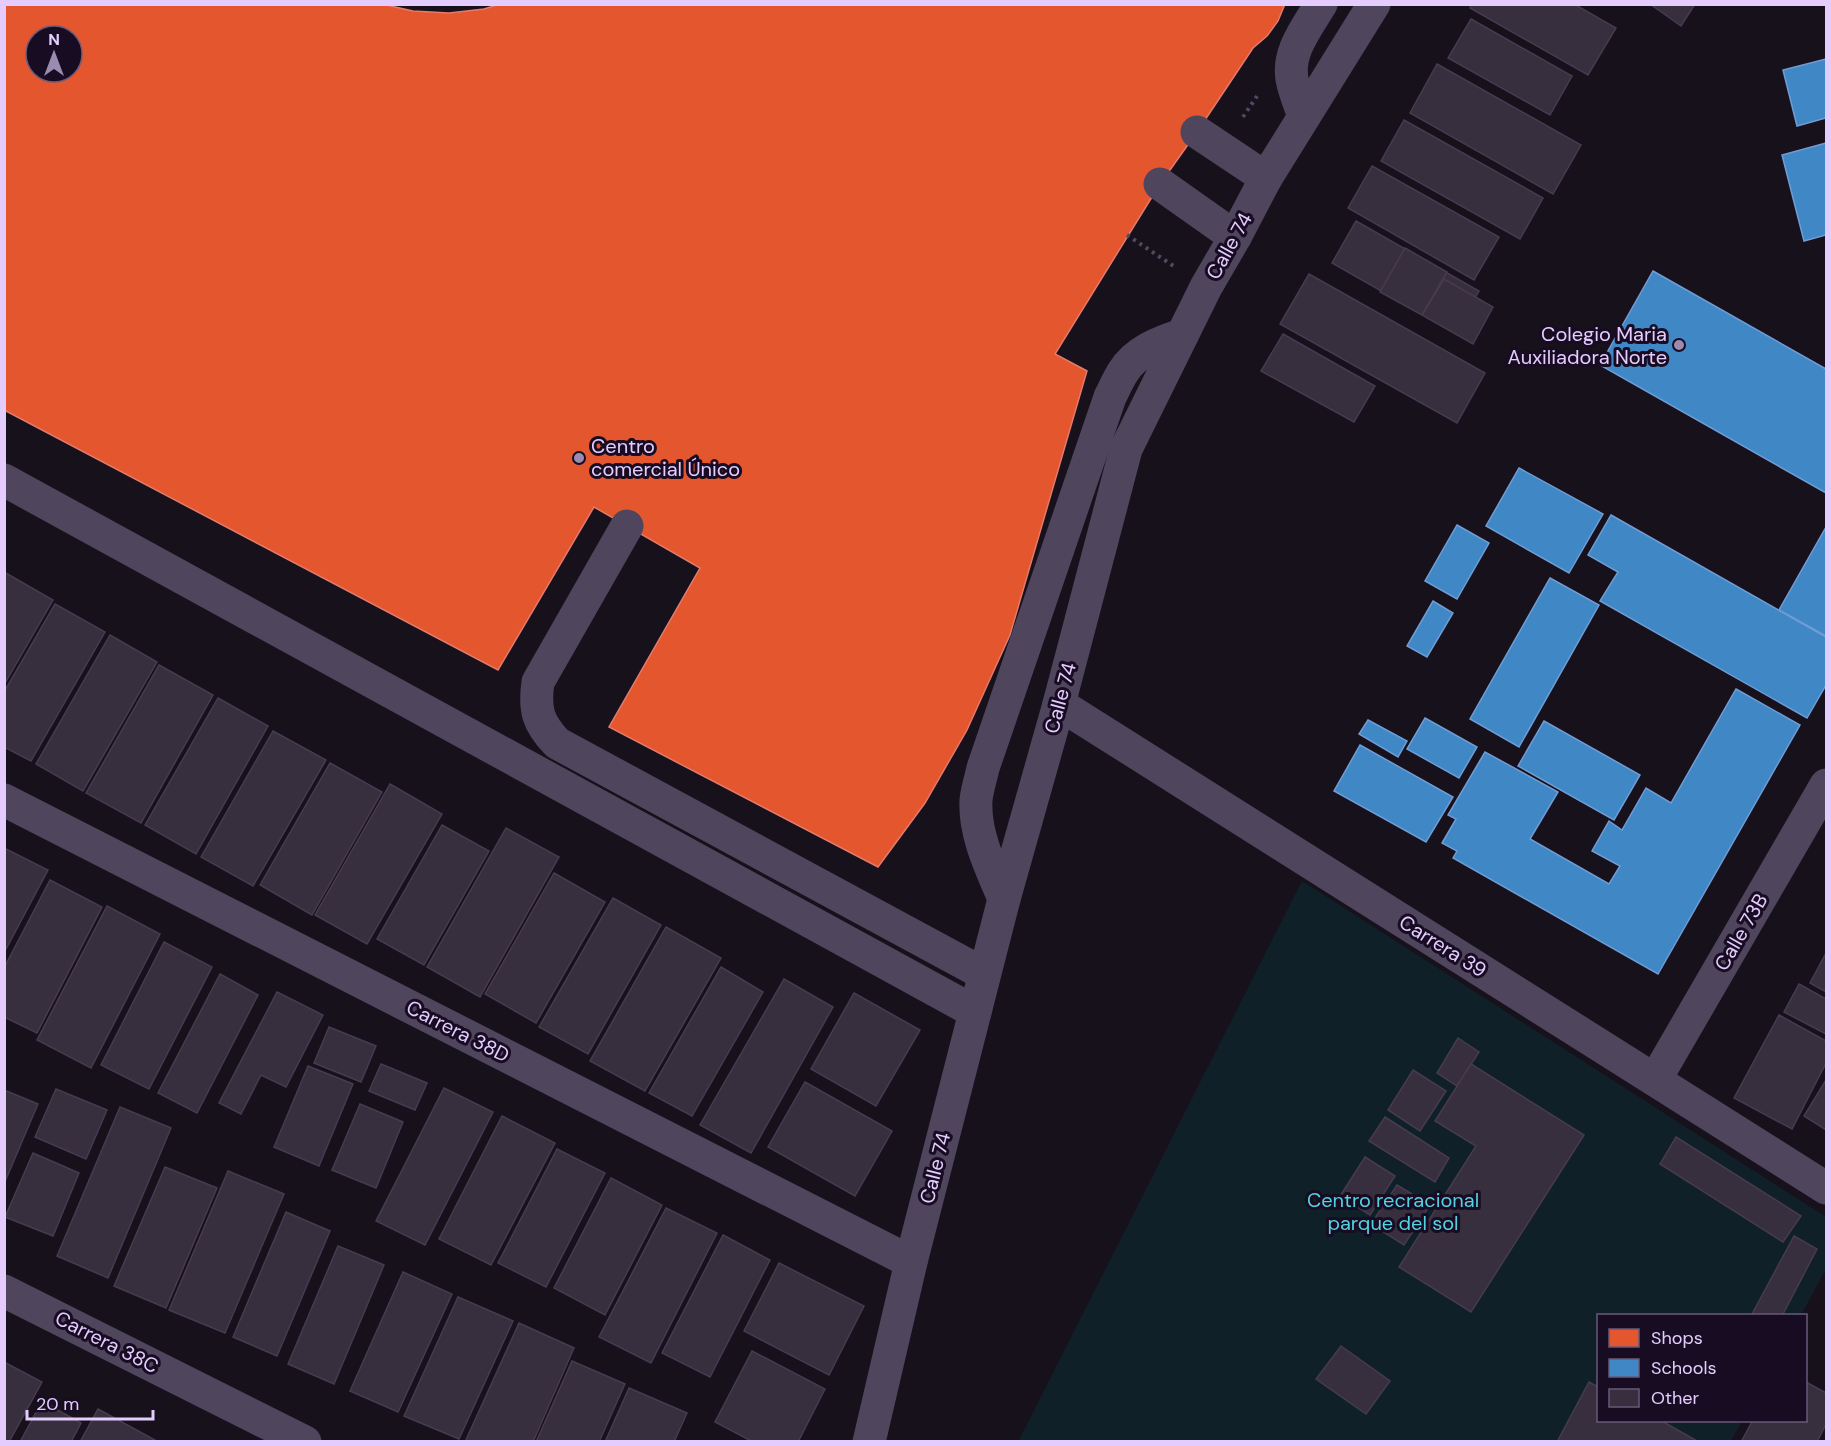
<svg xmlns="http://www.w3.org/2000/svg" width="1831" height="1446" font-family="'DM Sans',sans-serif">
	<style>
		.green { fill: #102029 }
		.shops { fill: #e4572e; stroke: #e47a6d; stroke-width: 1.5; fill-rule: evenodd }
		.schools { fill: #3f88c5; stroke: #709cd6; stroke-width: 1.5 }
		.building { fill: #372e3e; stroke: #463b50; stroke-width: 1.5 }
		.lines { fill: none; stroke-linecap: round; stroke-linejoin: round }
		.path { stroke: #4a4d61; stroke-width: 4; stroke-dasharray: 3 4.5; stroke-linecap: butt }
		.minor { stroke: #4f455d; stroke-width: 33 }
		.poi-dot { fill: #9c8bb0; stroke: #170c21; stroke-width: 2 }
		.labels { text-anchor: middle; stroke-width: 6; stroke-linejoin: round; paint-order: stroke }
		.street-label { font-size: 20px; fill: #e4ccff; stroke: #170c21 }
		.poi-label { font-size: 20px; fill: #e4ccff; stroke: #170c21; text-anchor: end }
		.park-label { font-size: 20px; fill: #54d2e2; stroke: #170c21 }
	</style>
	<rect width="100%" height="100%" fill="#17111c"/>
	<polygon class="green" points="1302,881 1826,1217 1826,1269 1801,1315 1598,1316 1598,1420 1742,1421 1731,1441 1018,1442"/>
	<path class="shops" d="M4 4H382L413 11 449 13 484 9 500 4H1285L1278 21 1267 36 1253 48 1197 132 1160 184 1055 354 1087 371 1010 635 967 730 925 803 878 867 609 727 700 568 594 507 498 670 4 410ZM36 36H72V72H36Z"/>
	<g class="schools">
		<polygon points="1826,59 1826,118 1797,126 1783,70"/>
		<polygon points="1826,143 1826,235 1804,241 1782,155"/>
		<polygon points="1653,271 1826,369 1826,493 1600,365"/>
		<polygon points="1519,468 1603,514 1569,573 1486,526"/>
		<polygon points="1611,515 1826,637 1826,685 1807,718 1600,601 1618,572 1588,555"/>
		<polygon points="1457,525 1489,543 1457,599 1425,581"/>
		<polygon points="1826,527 1826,636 1779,610"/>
		<polygon points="1550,578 1599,605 1519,747 1470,719"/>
		<polygon points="1433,601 1453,613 1427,657 1407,646"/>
		<polygon points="1736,689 1800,725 1658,974 1453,858 1457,851 1442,843 1456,819 1448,815 1485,752 1558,792 1530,839 1609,884 1620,866 1592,851 1609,821 1622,830 1646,788 1671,803"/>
		<polygon points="1425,718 1477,747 1459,778 1407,749"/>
		<polygon points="1368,720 1407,741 1398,757 1359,734"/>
		<polygon points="1544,721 1640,775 1614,820 1518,766"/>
		<polygon points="1360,745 1453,797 1426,842 1334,791"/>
	</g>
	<g class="building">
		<polygon points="1472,4 1574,4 1616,28 1588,75 1470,8"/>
		<polygon points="1650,4 1695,4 1681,26"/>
		<polygon points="1471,19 1572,76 1550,115 1448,58"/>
		<polygon points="1437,64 1581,145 1553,194 1410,113"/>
		<polygon points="1404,120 1543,198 1520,239 1381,161"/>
		<polygon points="1372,166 1499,237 1474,280 1348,208"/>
		<polygon points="1356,221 1479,291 1455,333 1332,263"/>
		<polygon points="1405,248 1447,272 1422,315 1380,292"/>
		<polygon points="1309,274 1485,373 1457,423 1280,324"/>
		<polygon points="1444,279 1493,307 1473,344 1422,315"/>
		<polygon points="1283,334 1375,386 1354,422 1261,371"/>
		<polygon points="4,572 53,600 4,685"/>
		<polygon points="55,604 105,632 31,761 4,747 4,692"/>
		<polygon points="110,635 157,662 83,791 36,764"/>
		<polygon points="159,665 213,695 141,823 86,793"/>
		<polygon points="218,698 268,726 196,854 145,825"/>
		<polygon points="273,731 326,760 253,886 201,857"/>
		<polygon points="330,763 382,792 312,915 260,885"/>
		<polygon points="390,784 442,814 367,944 315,915"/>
		<polygon points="442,825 489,851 424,965 377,939"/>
		<polygon points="506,828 559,857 480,997 427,967"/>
		<polygon points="4,848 48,870 4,953"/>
		<polygon points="554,873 605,902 536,1023 485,994"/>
		<polygon points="50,880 102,907 37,1033 4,1017 4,968"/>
		<polygon points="613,898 661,925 588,1054 539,1027"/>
		<polygon points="107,906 160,934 91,1068 37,1040"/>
		<polygon points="666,927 721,958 645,1091 590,1061"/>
		<polygon points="164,942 212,967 149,1089 101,1065"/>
		<polygon points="1826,953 1826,992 1810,983"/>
		<polygon points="721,967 763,992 692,1116 649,1093"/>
		<polygon points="220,974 258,995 197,1113 158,1093"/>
		<polygon points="784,979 833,1007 751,1153 700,1125"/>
		<polygon points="1799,984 1826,999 1826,1034 1784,1012"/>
		<polygon points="277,992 323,1015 286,1087 261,1075 241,1114 219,1103"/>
		<polygon points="854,993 920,1030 876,1106 811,1069"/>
		<polygon points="1779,1015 1826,1041 1826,1063 1792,1129 1734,1098"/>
		<polygon points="329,1027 376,1046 361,1082 314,1063"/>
		<polygon points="1458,1038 1479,1052 1457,1086 1437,1073"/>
		<polygon points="381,1064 427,1083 415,1110 369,1091"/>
		<polygon points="1471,1064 1584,1135 1471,1312 1399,1267 1476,1146 1435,1121"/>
		<polygon points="308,1066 353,1084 319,1166 274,1147"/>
		<polygon points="1413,1070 1446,1091 1420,1131 1388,1110"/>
		<polygon points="1826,1080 1826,1130 1804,1116"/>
		<polygon points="805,1082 892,1131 855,1196 768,1147"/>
		<polygon points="444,1088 493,1112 425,1245 376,1221"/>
		<polygon points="56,1089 107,1110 86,1159 35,1137"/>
		<polygon points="4,1090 38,1104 4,1184"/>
		<polygon points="360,1104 403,1122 376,1188 332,1170"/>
		<polygon points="120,1107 171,1128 108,1278 57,1256"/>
		<polygon points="502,1116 555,1143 491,1265 439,1239"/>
		<polygon points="1385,1117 1449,1158 1435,1182 1369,1141"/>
		<polygon points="1676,1137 1801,1216 1783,1242 1660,1164"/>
		<polygon points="557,1149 605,1173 546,1287 498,1263"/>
		<polygon points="33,1153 79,1173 53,1236 5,1217"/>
		<polygon points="1365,1157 1395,1176 1370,1215 1340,1196"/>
		<polygon points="165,1167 217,1188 166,1308 114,1286"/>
		<polygon points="228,1171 284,1194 225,1333 169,1310"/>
		<polygon points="611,1178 662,1205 605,1315 554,1288"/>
		<polygon points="1397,1185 1430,1205 1404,1245 1371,1224"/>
		<polygon points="666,1208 717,1233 651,1363 599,1337"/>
		<polygon points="286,1212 330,1231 277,1356 233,1337"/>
		<polygon points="723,1235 770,1260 710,1377 662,1353"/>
		<polygon points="1794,1236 1817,1249 1782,1316 1751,1316"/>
		<polygon points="338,1246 384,1265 334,1384 288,1364"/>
		<polygon points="779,1263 864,1306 829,1375 744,1331"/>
		<polygon points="403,1272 452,1294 398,1412 350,1391"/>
		<polygon points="458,1297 513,1321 459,1439 404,1416"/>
		<polygon points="519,1323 574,1348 533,1442 465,1442"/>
		<polygon points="1341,1346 1390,1381 1366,1414 1316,1379"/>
		<polygon points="752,1351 825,1389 798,1442 753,1442 715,1422"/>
		<polygon points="572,1361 625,1384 599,1442 536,1442"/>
		<polygon points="4,1362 42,1382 9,1442 4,1442"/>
		<polygon points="1589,1382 1598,1387 1598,1420 1660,1420 1699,1442 1557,1442"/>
		<polygon points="1806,1382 1826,1393 1826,1424 1817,1442 1741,1442 1753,1420 1806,1420"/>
		<polygon points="629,1388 687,1413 674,1442 605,1442"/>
		<polygon points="42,1401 81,1423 71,1442 20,1442"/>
		<polygon points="98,1409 155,1440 154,1442 80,1442"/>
	</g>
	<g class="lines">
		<g class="path">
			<polyline points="1243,117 1257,96"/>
			<polyline points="1127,235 1175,267"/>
		</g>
		<g class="minor">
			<path d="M1304 116C1300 106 1296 95 1293 84 1285 54 1306 29 1321 4"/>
			<polyline points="1197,132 1266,178"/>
			<polyline points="1160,184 1235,237"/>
			<polyline points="4,480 975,1012"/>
			<path d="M627 526 538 682C534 710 538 723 557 743L984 974"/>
			<polyline points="1059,704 1826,1188"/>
			<polyline points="4,800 911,1262"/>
			<path d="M1004 899C991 868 974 834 976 800 977 789 981 778 983 768L1110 397C1114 389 1118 380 1123 372 1136 351 1160 342 1182 335"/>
			<polyline points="1655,1080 1826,785"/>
			<polyline points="4,1291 305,1442"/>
			<polyline points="869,1442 911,1262 1004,899 1059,704 1126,449 1206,287 1235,237 1266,178 1374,4"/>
		</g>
	</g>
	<g class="poi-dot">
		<circle cx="1679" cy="345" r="6"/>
		<circle cx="579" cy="458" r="6"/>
	</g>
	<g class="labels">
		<g class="street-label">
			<text transform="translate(1229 246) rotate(-61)" y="7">Calle 74</text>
			<text transform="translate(1060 698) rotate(-75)" y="7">Calle 74</text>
			<text transform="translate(1741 932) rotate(-60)" y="7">Calle 73B</text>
			<text transform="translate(1443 946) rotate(32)" y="7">Carrera 39</text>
			<text transform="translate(458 1031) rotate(27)" y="7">Carrera 38D</text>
			<text transform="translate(935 1168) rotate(-76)" y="7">Calle 74</text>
			<text transform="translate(107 1342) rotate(27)" y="7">Carrera 38C</text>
		</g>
		<g class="poi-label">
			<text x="1667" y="341">Colegio Maria<tspan x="1667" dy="23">Auxiliadora Norte</tspan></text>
			<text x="591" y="453" text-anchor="start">Centro<tspan x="591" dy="23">comercial Único</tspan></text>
		</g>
		<g class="park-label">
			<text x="1393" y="1207">Centro recracional<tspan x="1393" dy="23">parque del sol</tspan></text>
		</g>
	</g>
	<rect width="1831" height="1446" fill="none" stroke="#e4ccff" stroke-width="12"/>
	<rect x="1597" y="1314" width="210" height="108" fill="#170c21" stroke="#69597a" stroke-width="1.5"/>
	<rect x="1609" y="1329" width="30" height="18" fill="#e4572e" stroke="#69597a" stroke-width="1.5"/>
	<text x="1651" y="1344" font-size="18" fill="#e4ccff">Shops</text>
	<rect x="1609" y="1359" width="30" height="18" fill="#3f88c5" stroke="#69597a" stroke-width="1.5"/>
	<text x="1651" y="1374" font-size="18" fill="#e4ccff">Schools</text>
	<rect x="1609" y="1389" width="30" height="18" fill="#372e3e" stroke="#69597a" stroke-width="1.5"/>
	<text x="1651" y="1404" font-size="18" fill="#e4ccff">Other</text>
	<g transform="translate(54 54)"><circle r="28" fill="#170c21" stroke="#69597a" stroke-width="1.5"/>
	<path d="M0-4.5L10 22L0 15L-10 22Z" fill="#9c8bb0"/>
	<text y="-9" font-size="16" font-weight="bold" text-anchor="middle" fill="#e4ccff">N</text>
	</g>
	<path d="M27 1410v9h126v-9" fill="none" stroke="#e4ccff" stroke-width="3"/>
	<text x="36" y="1410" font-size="18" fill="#e4ccff" stroke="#170c21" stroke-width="4.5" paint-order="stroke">20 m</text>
</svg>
